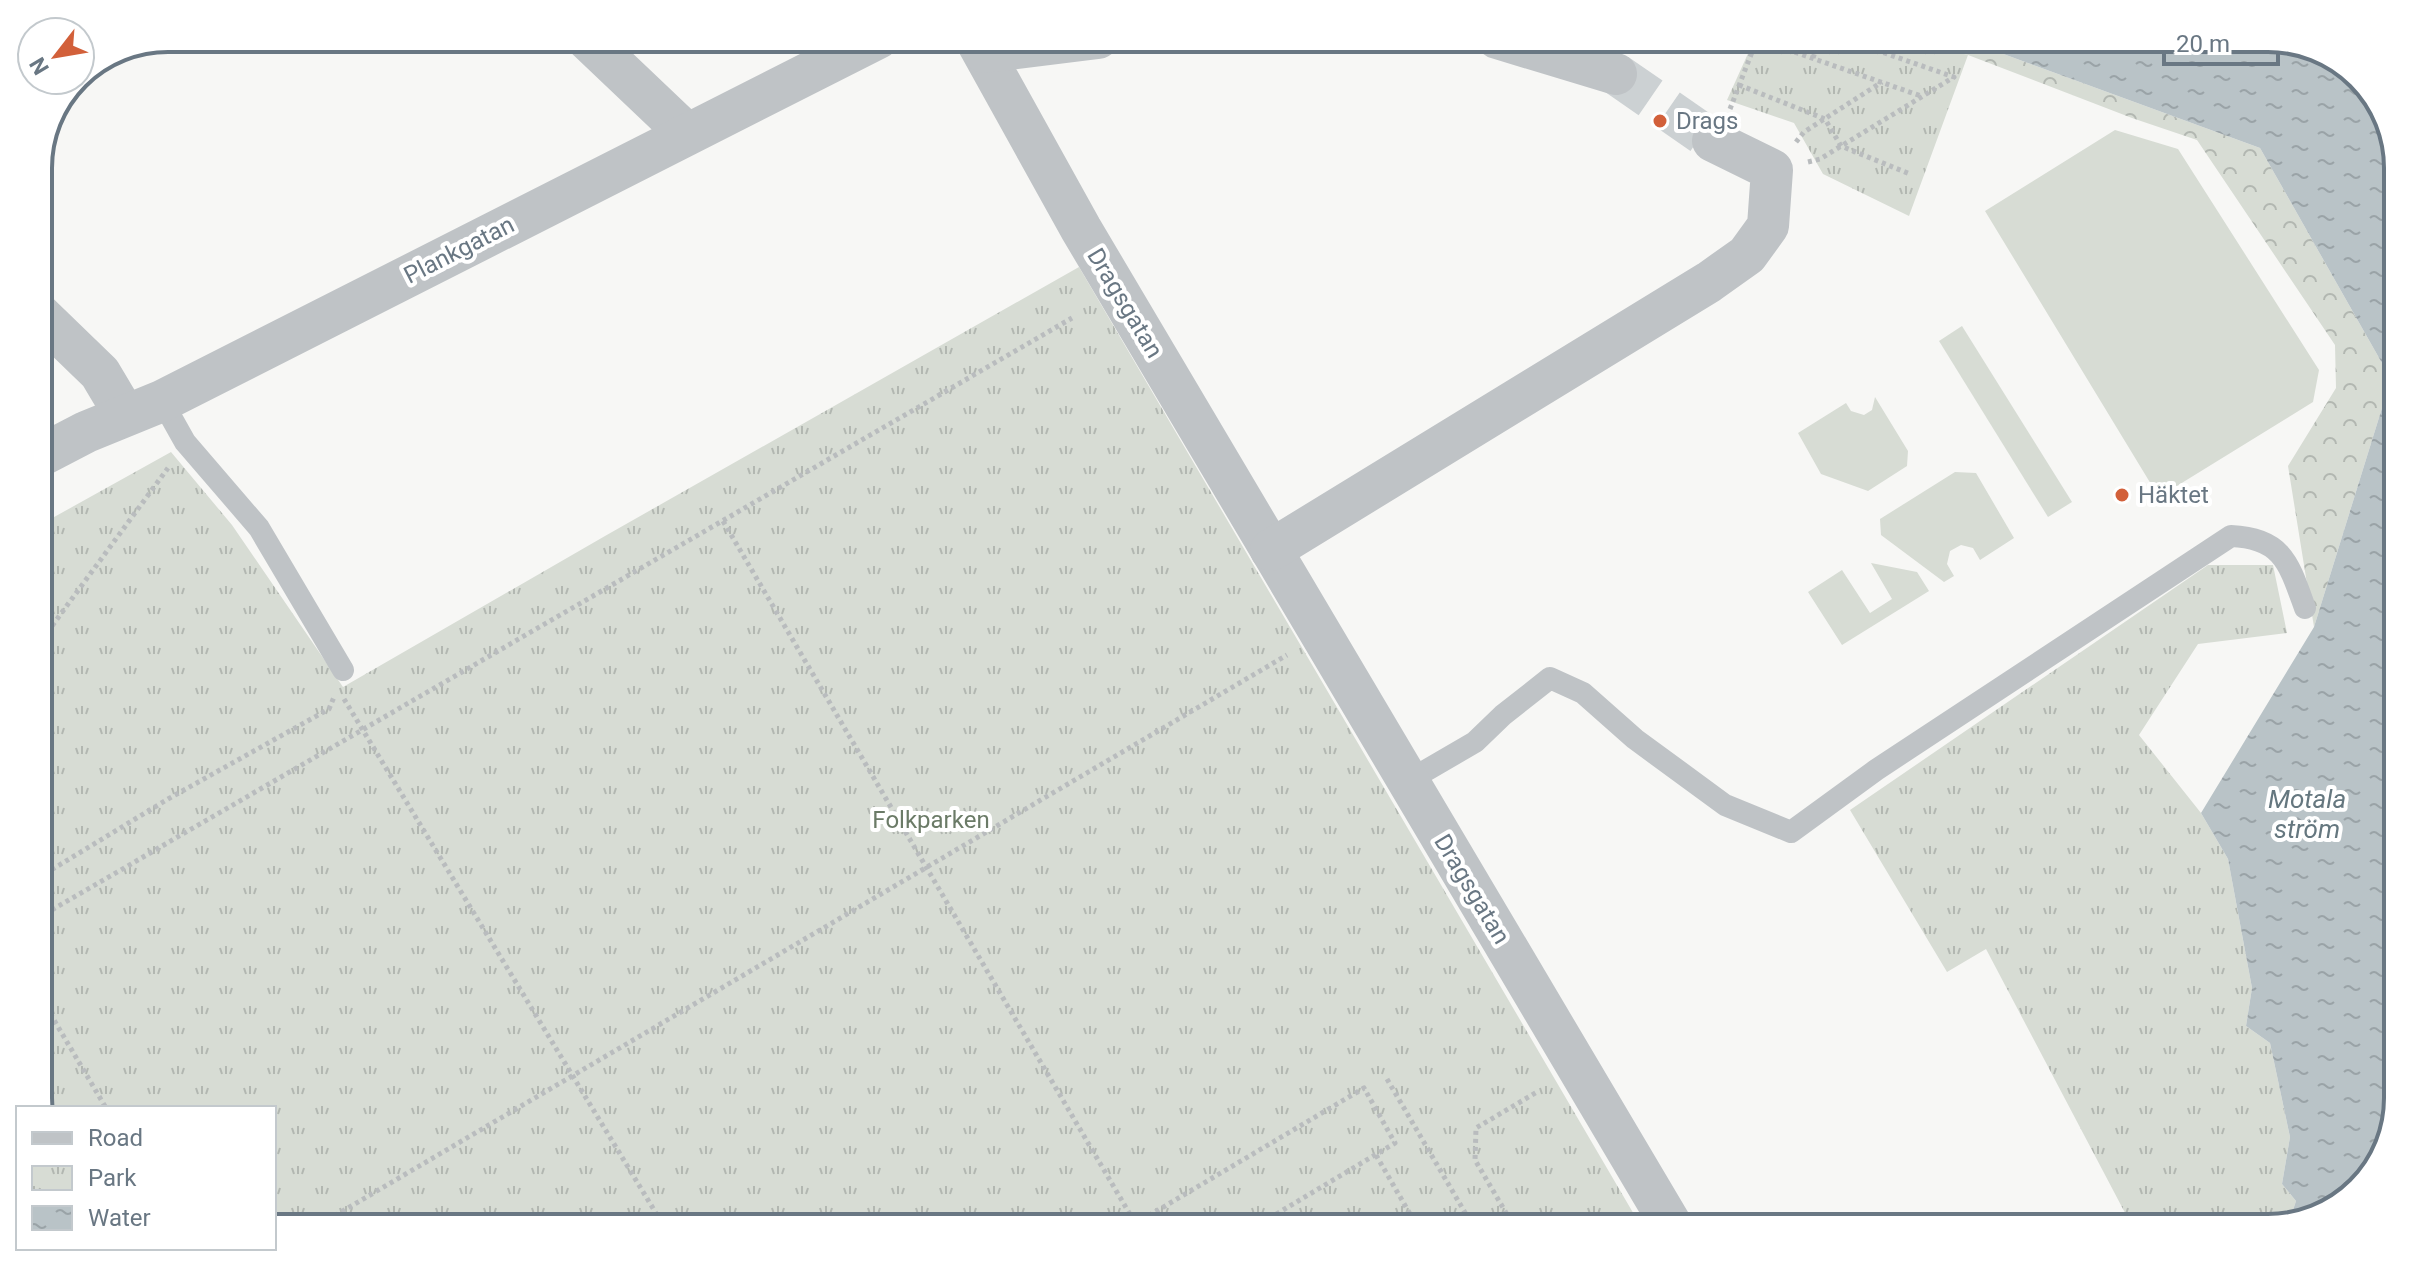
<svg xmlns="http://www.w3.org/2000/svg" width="2436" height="1266" font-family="Roboto,sans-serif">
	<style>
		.green { fill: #d7dcd4 }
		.forest { fill: url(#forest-crowns) }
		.park { fill: url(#park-tufts) }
		.water { fill: url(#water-ripples) }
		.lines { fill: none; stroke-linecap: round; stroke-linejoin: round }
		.street-tunnel { stroke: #ccd1d3; stroke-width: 42; stroke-dasharray: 42 21; stroke-linecap: butt }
		.path { stroke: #b9bcbe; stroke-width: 5; stroke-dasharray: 4 4; stroke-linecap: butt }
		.lane { stroke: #bfc3c6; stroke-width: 22 }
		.street { stroke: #bfc3c6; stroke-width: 42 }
		.poi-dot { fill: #d2603a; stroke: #fff; stroke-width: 3 }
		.labels { text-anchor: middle; stroke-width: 8; stroke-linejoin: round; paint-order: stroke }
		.poi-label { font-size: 24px; fill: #697783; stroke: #fff; text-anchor: start }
		.street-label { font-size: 24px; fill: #697783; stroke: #fff }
		.park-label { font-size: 24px; fill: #6b7b67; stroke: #fff }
		.water-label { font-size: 26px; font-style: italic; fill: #65777f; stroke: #fff }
		.rim { fill: none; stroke: #697783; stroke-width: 4 }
	</style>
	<defs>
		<pattern id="forest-crowns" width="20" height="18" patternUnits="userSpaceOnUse" patternTransform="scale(2)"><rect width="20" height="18" fill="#d7dcd4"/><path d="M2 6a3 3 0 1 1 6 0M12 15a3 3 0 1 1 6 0" fill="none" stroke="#b2b7b1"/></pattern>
		<pattern id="park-tufts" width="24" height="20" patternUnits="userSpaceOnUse" patternTransform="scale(2)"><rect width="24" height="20" fill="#d7dcd4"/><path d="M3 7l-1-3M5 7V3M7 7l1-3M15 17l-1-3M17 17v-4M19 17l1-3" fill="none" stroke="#b2b7b1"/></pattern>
		<pattern id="water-ripples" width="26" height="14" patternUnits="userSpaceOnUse" patternTransform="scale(2)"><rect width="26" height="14" fill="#b9c3c7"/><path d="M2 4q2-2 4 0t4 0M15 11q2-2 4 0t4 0" fill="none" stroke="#9aa3a7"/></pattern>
	</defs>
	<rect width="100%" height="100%" fill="#f7f7f5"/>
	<g class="green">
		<polygon points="2115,130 2178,149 2319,370 2313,402 2172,489 2170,486 2157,494 1985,211"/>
		<polygon points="1962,326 2072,502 2048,517 1939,341"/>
		<polygon points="1875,397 1908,451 1907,466 1868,491 1821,474 1798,433 1846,403 1851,411 1864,415 1872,410"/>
		<polygon points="1955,472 1976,473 2014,538 1980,560 1973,548 1961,545 1950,551 1947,564 1954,576 1944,582 1881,535 1880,519"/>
		<polygon points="1871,563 1917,572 1929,591 1842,645 1808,592 1842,570 1870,613 1892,599"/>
	</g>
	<polygon class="forest" points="1960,38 2260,148 2391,379 2314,627 2288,466 2336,388 2335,345 2197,140 2132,118 1968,55 1953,52"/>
	<g class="park">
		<polygon points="1755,38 1903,38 1968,55 1909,216 1823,174 1794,123 1727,100"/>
		<polygon points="1079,267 1642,1228 274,1228 274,1108 39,1108 38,526 171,452 232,525 343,687 605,536"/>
		<polygon points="2208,565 2273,565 2287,633 2198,644 2139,735 2201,813 2228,859 2252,988 2246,1026 2270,1043 2290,1137 2282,1184 2296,1201 2289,1222 2268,1228 2133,1228 1986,949 1947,972 1850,810"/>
	</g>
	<polygon class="water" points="1903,38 2268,38 2326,52 2376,96 2398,160 2398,1098 2384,1156 2340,1206 2289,1222 2296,1201 2282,1184 2290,1137 2270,1043 2246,1026 2252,988 2228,859 2201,813 2314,627 2391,379 2260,148 1960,38 1953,52"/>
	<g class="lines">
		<polyline class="street-tunnel" points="1616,74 1713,141"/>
		<g class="path">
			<polyline points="1757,39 1921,96"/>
			<polyline points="1813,58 1820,38"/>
			<polyline points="1739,85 1825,119 1841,146 1910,174"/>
			<polyline points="1730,109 1757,39"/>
			<polyline points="1796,142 1804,132 1882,82"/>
			<polyline points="1808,162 1820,159 1954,77 1841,38"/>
			<polyline points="723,521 1138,1228"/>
			<polyline points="38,645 168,468"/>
			<polyline points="344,699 665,1228"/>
			<polyline points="38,878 168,799 329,709 334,697"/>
			<polyline points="38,918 1072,318"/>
			<polyline points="38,993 106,1108"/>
			<polyline points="1387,1079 1474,1228"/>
			<polyline points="1376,1155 1418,1228"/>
			<polyline points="314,1228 1287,655"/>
			<polyline points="1128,1228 1364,1088 1395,1143 1253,1228"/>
			<polyline points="1515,1228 1475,1160 1476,1128 1537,1092"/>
			<polyline points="1616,1228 1618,1226"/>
		</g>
		<g class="lane">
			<polyline points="162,401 185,442 259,528 343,670"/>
			<path d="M1408 781 1475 742 1503 715 1550 678 1583 693 1635 739 1725 805 1791 832 1876 770 2231 536C2283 538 2289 564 2305 608"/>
		</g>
		<g class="street">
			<polyline points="586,38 687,134"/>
			<polyline points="975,38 1081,229 1673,1228"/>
			<polyline points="1497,38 1616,74"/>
			<polyline points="984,52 1098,38"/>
			<polyline points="38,313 100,373 125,415"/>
			<polyline points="38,457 86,432 162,401 878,38"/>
			<polyline points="1271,550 1709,282 1747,255 1768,226 1772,170 1713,141"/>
		</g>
	</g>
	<g class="poi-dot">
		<circle cx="1660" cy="121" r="8"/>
		<circle cx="2122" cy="495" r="8"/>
	</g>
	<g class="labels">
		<g class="poi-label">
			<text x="1676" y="129">Drags</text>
			<text x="2138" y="503">Häktet</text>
		</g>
		<g class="street-label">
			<text transform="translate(459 250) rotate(-27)" y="8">Plankgatan</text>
			<text transform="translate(1125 303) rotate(59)" y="8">Dragsgatan</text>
			<text transform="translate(1472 889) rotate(59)" y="8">Dragsgatan</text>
		</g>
		<g class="park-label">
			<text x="931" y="828">Folkparken</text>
		</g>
		<g class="water-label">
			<text x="2307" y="808">Motala<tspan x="2307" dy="30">ström</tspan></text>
		</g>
	</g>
	<path d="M0 0H2436V1266H0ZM168 52H2268A116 116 0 0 1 2384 168V1098A116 116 0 0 1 2268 1214H168A116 116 0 0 1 52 1098V168A116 116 0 0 1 168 52Z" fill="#fff" fill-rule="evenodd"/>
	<path class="rim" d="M168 52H2268A116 116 0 0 1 2384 168V1098A116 116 0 0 1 2268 1214H168A116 116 0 0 1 52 1098V168A116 116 0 0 1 168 52Z"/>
	<rect x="16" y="1106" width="260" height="144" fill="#ffffff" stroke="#c3c9cd" stroke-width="2"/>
	<rect x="32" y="1132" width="40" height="12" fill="#bfc3c6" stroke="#c3c9cd" stroke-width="2"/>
	<text x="88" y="1146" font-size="24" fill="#697783">Road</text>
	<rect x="32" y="1166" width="40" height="24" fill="url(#park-tufts)" stroke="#c3c9cd" stroke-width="2"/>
	<text x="88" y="1186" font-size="24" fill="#697783">Park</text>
	<rect x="32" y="1206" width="40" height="24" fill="url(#water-ripples)" stroke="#c3c9cd" stroke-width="2"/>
	<text x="88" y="1226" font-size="24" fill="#697783">Water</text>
	<g transform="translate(56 56) rotate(239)"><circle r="38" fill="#ffffff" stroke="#c3c9cd" stroke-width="2"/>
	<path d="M0-6L14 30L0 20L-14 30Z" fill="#d2603a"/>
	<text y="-12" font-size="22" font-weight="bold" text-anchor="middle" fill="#697783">N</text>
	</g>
	<path d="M2164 52v12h114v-12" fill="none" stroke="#697783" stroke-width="4"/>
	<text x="2176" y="52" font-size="24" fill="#697783" stroke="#ffffff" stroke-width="6" paint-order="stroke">20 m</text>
</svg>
